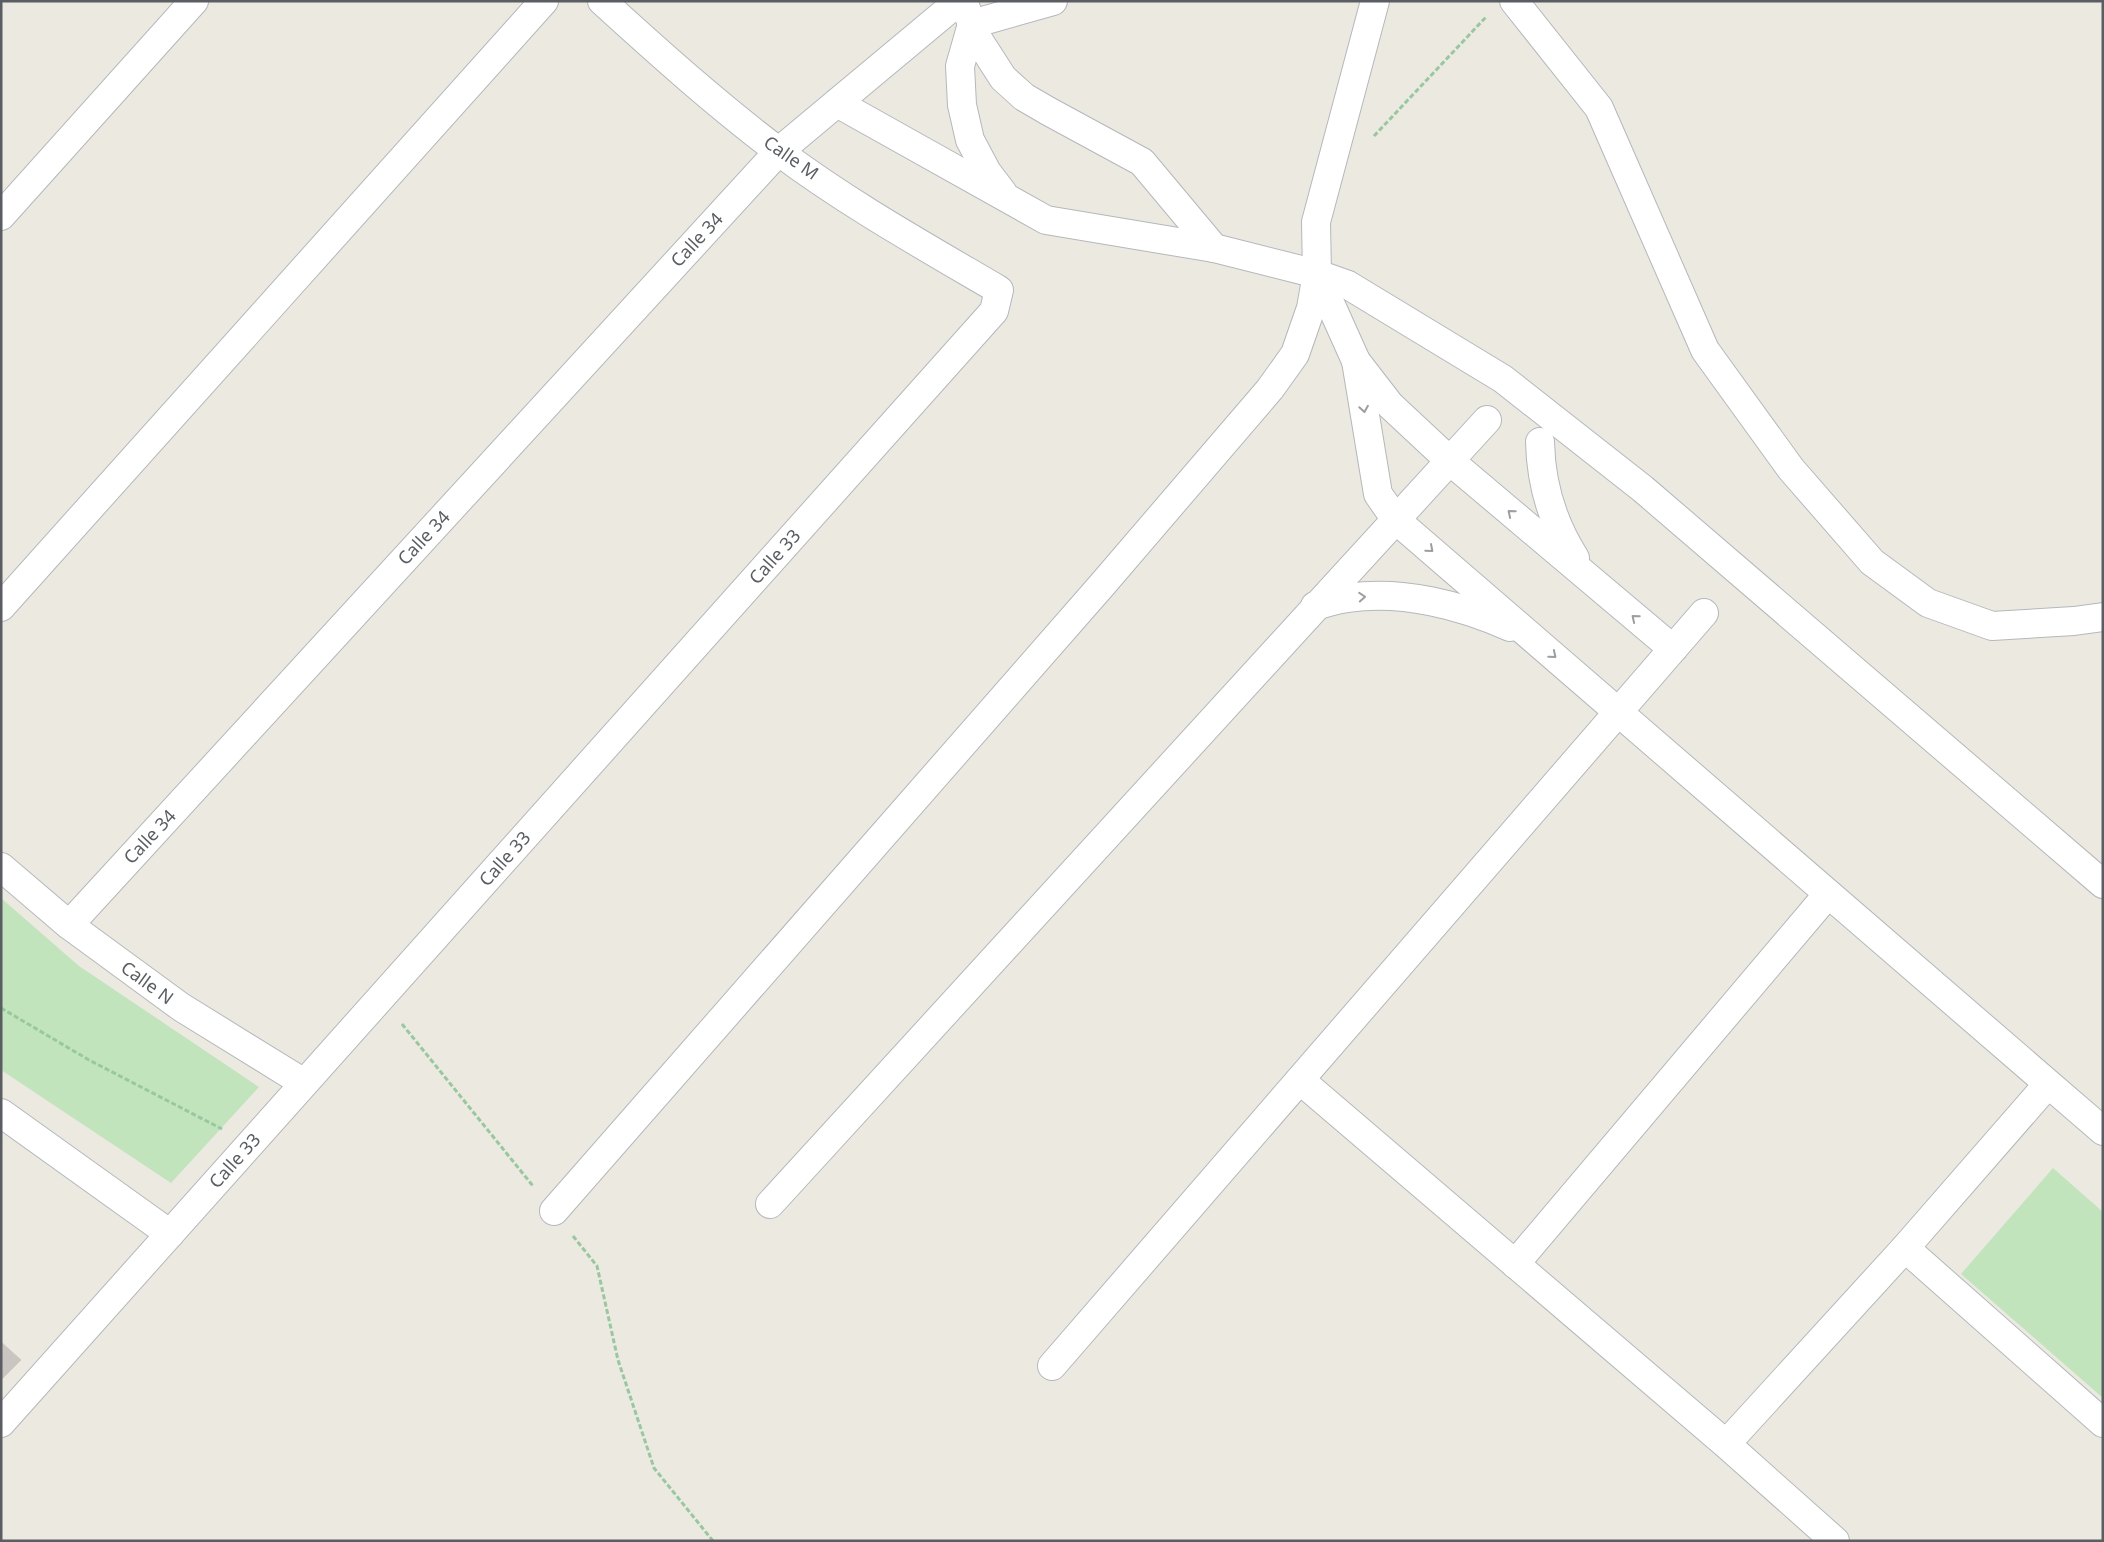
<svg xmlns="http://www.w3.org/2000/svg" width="2104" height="1542" font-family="'Noto Sans',sans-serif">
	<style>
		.green { fill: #c2e4bd }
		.building { fill: #cac5c0; stroke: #d1c9c0 }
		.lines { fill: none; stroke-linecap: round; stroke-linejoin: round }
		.minor-casing { stroke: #b4b8bb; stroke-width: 30 }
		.path { stroke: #98c7a0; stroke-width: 3; stroke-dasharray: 5 2.5; stroke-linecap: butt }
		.minor { stroke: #fff; stroke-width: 28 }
		.oneway { stroke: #9c9ea1 }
		.labels { text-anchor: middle; stroke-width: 4.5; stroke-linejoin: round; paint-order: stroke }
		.street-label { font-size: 18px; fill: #5a5e62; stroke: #fff }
	</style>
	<rect width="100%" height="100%" fill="#ece9e1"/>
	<g class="green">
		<polygon points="1,898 79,966 259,1087 171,1183 1,1070"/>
		<polygon points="2053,1168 2103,1212 2103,1398 1961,1274"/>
	</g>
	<polygon class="building" points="1,1342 21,1360 1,1380"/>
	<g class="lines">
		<defs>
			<g id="minor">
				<polyline points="963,1 978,39 1003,78 1024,97 1048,111 1142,162 1214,248"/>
				<polyline points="1375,1 1316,222 1317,274 1356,361 1390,405 1450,461 1673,649"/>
				<polyline points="1514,1 1599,108 1705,350 1791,469 1872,562 1928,603 1992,626 2074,621 2103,617"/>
				<polyline points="837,103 1046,220 1214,248 1317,274 1348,285 1503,379 1643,489 2103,884"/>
				<polyline points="1003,193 987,172 970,140 962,105 960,66 972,24 1053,1"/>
				<polyline points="1,216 194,1"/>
				<polyline points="1356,361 1378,494 1396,520 2103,1131"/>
				<path d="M1540 442C1541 485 1552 522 1575 558"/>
				<path d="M1315 606C1326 603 1337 599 1348 598 1402 590 1461 605 1510 627"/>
				<polyline points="1,607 544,1"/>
				<polyline points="1,867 69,925 181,1007 304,1083"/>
				<polyline points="69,925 778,152 959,1"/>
				<polyline points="1300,1080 1726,1444 1835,1541"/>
				<polyline points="1,1113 170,1234"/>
				<polyline points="770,1204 1487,420"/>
				<polyline points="554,1211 1102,585 1270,389 1295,354 1311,308 1317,274"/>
				<polyline points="1905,1248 2103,1423"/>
				<polyline points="1515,1264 1828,894"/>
				<polyline points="1052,1366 1704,613"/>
				<path d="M1 1423 994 311 999 290C924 246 847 203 778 151 716 104 659 53 602 1"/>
				<polyline points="1726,1444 1905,1248 2048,1084"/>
			</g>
		</defs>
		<use href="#minor" class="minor-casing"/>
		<g class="path">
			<polyline points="1374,136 1486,17"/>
			<polyline points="1,1008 89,1060 222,1129"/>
			<polyline points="402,1024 533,1186"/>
			<polyline points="573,1236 597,1266 618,1360 654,1468 713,1541"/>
		</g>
		<use href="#minor" class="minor"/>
	</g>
	<defs><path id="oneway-chevron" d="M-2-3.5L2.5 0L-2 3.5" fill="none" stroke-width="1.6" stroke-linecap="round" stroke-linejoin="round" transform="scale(1.25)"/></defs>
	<g class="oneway">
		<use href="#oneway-chevron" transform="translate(1364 409) rotate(81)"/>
		<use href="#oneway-chevron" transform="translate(1511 513) rotate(-140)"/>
		<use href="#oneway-chevron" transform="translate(1430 549) rotate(41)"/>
		<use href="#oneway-chevron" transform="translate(1362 597) rotate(-4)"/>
		<use href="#oneway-chevron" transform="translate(1635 618) rotate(-140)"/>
		<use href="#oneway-chevron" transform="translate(1553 655) rotate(40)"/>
	</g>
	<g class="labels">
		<g class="street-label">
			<text transform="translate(791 158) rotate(35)" y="6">Calle M</text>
			<text transform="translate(697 240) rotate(-47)" y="6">Calle 34</text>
			<text transform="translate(424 538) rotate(-47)" y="6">Calle 34</text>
			<text transform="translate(775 557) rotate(-48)" y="6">Calle 33</text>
			<text transform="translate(150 837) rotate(-47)" y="6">Calle 34</text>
			<text transform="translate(505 859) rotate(-48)" y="6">Calle 33</text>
			<text transform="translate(147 983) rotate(36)" y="6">Calle N</text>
			<text transform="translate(235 1161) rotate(-48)" y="6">Calle 33</text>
		</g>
	</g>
	<rect width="2104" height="1542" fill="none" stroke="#5a5e62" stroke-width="5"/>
</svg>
